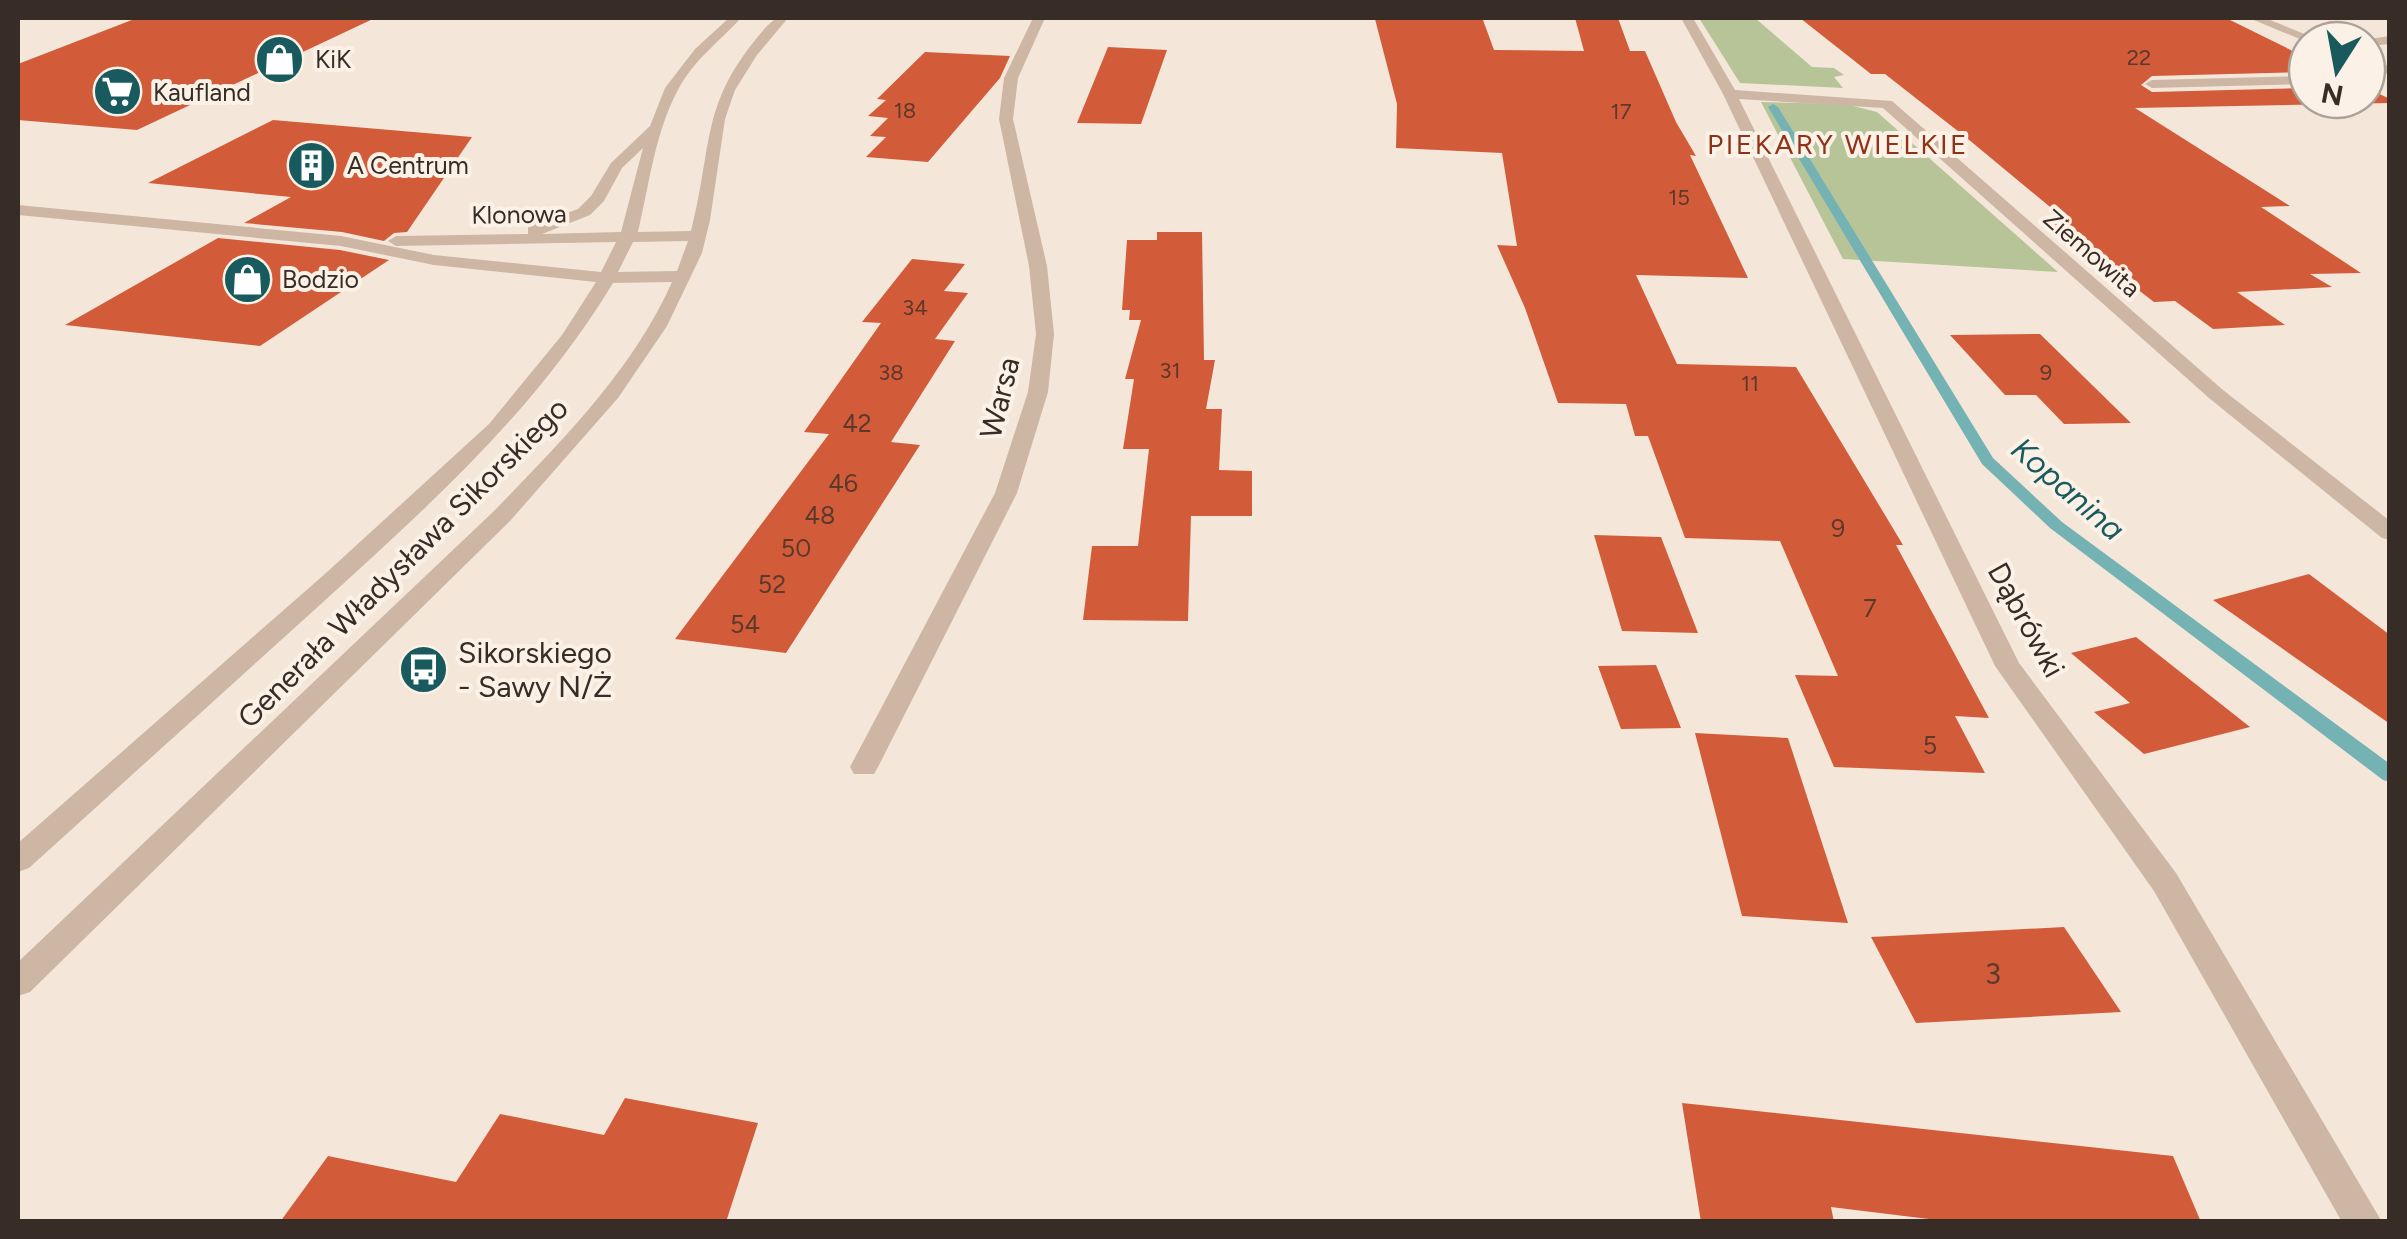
<svg xmlns="http://www.w3.org/2000/svg" width="2407" height="1239" font-family="Figtree,sans-serif">
	<style>
		.green { fill: #b6c498 }
		.lines { fill: none; stroke-linecap: round; stroke-linejoin: round }
		.stream { fill: #75b2b4; fill-rule: evenodd }
		.building { fill: #d25c3a }
		.minor { fill: #cdb6a4; fill-rule: evenodd }
		.labels { text-anchor: middle; stroke-width: 8; stroke-linejoin: round; paint-order: stroke }
		.far-number-label { font-size: 22px; fill: #5e382b }
		.far-poi-label { font-size: 25px; fill: #382c26; stroke: #fbf1e6; text-anchor: start }
		.far-street-label { font-size: 25px; fill: #382c26; stroke: #fbf1e6 }
		.number-label { font-size: 25px; fill: #5e382b }
		.far-neighbourhood-label { font-size: 28px; letter-spacing: 2.5px; fill: #8f3217; stroke: #fbf1e6 }
		.street-label { font-size: 30px; fill: #382c26; stroke: #fbf1e6 }
		.poi-label { font-size: 30px; fill: #382c26; stroke: #fbf1e6; text-anchor: start }
		.near-number-label { font-size: 30px; fill: #5e382b }
		.water-label { font-size: 32px; font-style: italic; fill: #185a5d; stroke: #fbf1e6 }
	</style>
	<rect width="100%" height="100%" fill="#f4e7d9"/>
	<g class="green">
		<polygon points="1699,18 1755,18 1812,67 1834,68 1844,75 1834,77 1843,88 1740,83"/>
		<polygon points="1761,102 1845,104 1877,112 2058,272 1843,259"/>
	</g>
	<g class="lines">
		<polygon class="stream" points="1773,104 1778,107 1993,458 2062,522 2390,764 2390,782 2383,780 2050,528 1982,464 1768,107"/>
	</g>
	<g class="building">
		<polygon points="137,18 375,18 137,130 18,120 18,64"/>
		<polygon points="1575,18 1618,18 1630,51 1645,51 1676,122 1696,156 1690,155 1748,278 1636,275 1677,364 1796,367 1903,545 1896,545 1989,718 1955,716 1985,773 1834,767 1795,675 1838,676 1780,541 1685,538 1648,436 1635,436 1626,404 1558,403 1525,308 1497,245 1517,246 1502,153 1396,148 1397,104 1375,19 1483,20 1494,50 1584,51"/>
		<polygon points="1800,18 2226,18 2307,58 2307,72 2152,76 2141,85 2152,92 2307,88 2307,100 2367,100 2367,88 2390,99 2390,103 2135,108 2290,206 2261,207 2361,273 2310,274 2332,287 2237,292 2285,325 2213,329 2175,301 2154,302 2049,221 2067,221 1968,139 1885,74 1871,74"/>
		<polygon points="1108,47 1167,50 1141,124 1077,123"/>
		<polygon points="925,52 1010,56 1000,78 928,162 866,157 886,137 870,136 888,118 868,116 886,100 877,99"/>
		<polygon points="273,120 472,137 407,232 394,233 384,241 342,232 244,223 291,197 148,183"/>
		<polygon points="1157,232 1202,232 1204,360 1215,360 1206,409 1222,409 1219,470 1252,471 1252,516 1191,516 1188,621 1083,620 1092,546 1138,546 1149,449 1123,449 1134,379 1125,379 1141,320 1129,320 1130,310 1122,310 1127,240 1157,240"/>
		<polygon points="218,238 340,250 389,260 260,346 65,325"/>
		<polygon points="912,259 965,264 944,291 968,293 935,339 955,341 891,442 920,445 786,653 675,639 829,434 804,432 881,323 862,322"/>
		<polygon points="2040,334 2131,423 2064,424 2036,395 2005,395 1950,335"/>
		<polygon points="1594,535 1661,537 1698,633 1622,631"/>
		<polygon points="2309,574 2390,635 2390,724 2213,600"/>
		<polygon points="2136,637 2250,727 2144,754 2094,712 2130,703 2071,653"/>
		<polygon points="1656,665 1681,728 1621,729 1598,666"/>
		<polygon points="1695,733 1788,738 1848,923 1742,916"/>
		<polygon points="2064,927 2121,1012 1916,1023 1871,937"/>
		<polygon points="625,1098 758,1123 726,1222 280,1222 328,1156 456,1182 500,1114 604,1135"/>
		<polygon points="1682,1103 2173,1156 2201,1222 1953,1222 1831,1207 1834,1222 1701,1222"/>
	</g>
	<g class="lines">
		<g class="minor">
			<path d="M729 18H741C720 41 694 60 679 88 655 131 649 186 638 232L691 231C714 141 699 102 767 26L776 18H788L757 55 735 90 725 119 710 220 702 253 667 326 618 398 510 521 30 992 18 996V962L494 511C560 443 633 370 672 282L613 283C533 415 424 510 311 613 217 698 123 783 29 868L18 872V843L326 573 489 424 562 335 596 282 434 265 341 246 18 215V205L341 236 434 255 601 272 616 242 396 246 388 241 396 236 528 234V227L578 209 591 196 611 163 650 126 665 88 695 49ZM643 148 621 232 542 234 590 215 604 201 622 168ZM688 241 677 271 618 272 633 242Z"/>
			<polygon points="1033,18 1045,18 1018,78 1013,119 1047,266 1054,334 1048,392 1017,493 878,767 874,774 854,774 850,767 995,493 1028,392 1036,334 1029,266 999,119 1004,78"/>
			<polygon points="1681,18 1693,18 1735,90 1892,101 2223,390 2390,521 2390,540 2382,538 2209,398 1883,108 1739,99 2019,663 2176,873 2382,1222 2342,1222 2154,891 1995,666 1723,94"/>
			<polygon points="2249,18 2265,18 2319,40 2307,42"/>
			<polygon points="2390,36 2390,44 2367,46 2367,40 2362,40"/>
			<polygon points="2367,58 2390,66 2390,75 2367,67"/>
			<polygon points="2307,76 2307,84 2152,88 2145,84 2152,80"/>
		</g>
	</g>
	<defs>
		<symbol id="shop-disc" viewBox="-11 -11 22 22"><circle r="9.5" fill="#185a5d" stroke="#fbf1e6"/><path d="M-5-2.5h2.3a2.7 3.5 0 0 1 5.4 0H5L5.5 6h-11ZM-1.5-2.5h3a1.5 2.3 0 0 0-3 0Z" fill="#fff"/></symbol>
		<symbol id="supermarket-disc" viewBox="-11 -11 22 22"><circle r="9.5" fill="#185a5d" stroke="#fbf1e6"/><path d="M-6-5.5h2.5l.6 2H6L4.5 2H-2.5L-4.4-4H-6ZM-1.5 3.2a1.3 1.3 0 1 0 .1 0ZM3 3.2a1.3 1.3 0 1 0 .1 0Z" fill="#fff"/></symbol>
		<symbol id="building-disc" viewBox="-11 -11 22 22"><circle r="9.5" fill="#185a5d" stroke="#fbf1e6"/><path d="M-4-6H4V6H1V3H-1V6H-4ZM-2.5-4.3h1.7v1.8h-1.7ZM.8-4.3h1.7v1.8H.8ZM-2.5-1h1.7V.8h-1.7ZM.8-1h1.7V.8H.8Z" fill="#fff"/></symbol>
		<symbol id="bus-disc" viewBox="-11 -11 22 22"><circle r="9.5" fill="#185a5d" stroke="#fbf1e6"/><path d="M-5-6H5V4H4V6H2V4H-2V6H-4V4H-5ZM-3.5-4V0h7V-4ZM-3.5 1.2v1.5H-2V1.2ZM2 1.2v1.5H3.5V1.2Z" fill="#fff"/></symbol>
	</defs>
	<g fill-rule="evenodd">
		<use href="#shop-disc" x="252" y="32" width="55" height="55"/>
		<use href="#supermarket-disc" x="90" y="64" width="55" height="55"/>
		<use href="#building-disc" x="284" y="138" width="55" height="55"/>
		<use href="#shop-disc" x="220" y="252" width="55" height="55"/>
		<use href="#bus-disc" x="396" y="642" width="55" height="55"/>
	</g>
	<g class="labels">
		<g class="far-number-label">
			<text x="2139" y="65">22</text>
			<text x="905" y="118">18</text>
			<text x="1621" y="119">17</text>
			<text x="1679" y="205">15</text>
			<text x="915" y="315">34</text>
			<text x="1170" y="378">31</text>
			<text x="891" y="380">38</text>
			<text x="2046" y="380">9</text>
			<text x="1750" y="391">11</text>
		</g>
		<g class="far-poi-label">
			<text x="315" y="68">KiK</text>
			<text x="153" y="101">Kaufland</text>
			<text x="347" y="174">A Centrum</text>
			<text x="282" y="288">Bodzio</text>
		</g>
		<g class="far-street-label">
			<text transform="translate(519 214) rotate(-1)" y="9">Klonowa</text>
			<text transform="translate(2092 253) rotate(41)" y="9">Ziemowita</text>
		</g>
		<g class="number-label">
			<text x="857" y="432">42</text>
			<text x="843" y="492">46</text>
			<text x="820" y="524">48</text>
			<text x="1838" y="537">9</text>
			<text x="796" y="557">50</text>
			<text x="772" y="593">52</text>
			<text x="1870" y="617">7</text>
			<text x="745" y="633">54</text>
			<text x="1930" y="754">5</text>
		</g>
		<g class="far-neighbourhood-label">
			<text x="1838" y="154">PIEKARY WIELKIE</text>
		</g>
		<g class="street-label">
			<text transform="translate(1000 398) rotate(-76)" y="10">Warsa</text>
			<text transform="translate(403 563) rotate(-45)" y="10">Generała Władysława Sikorskiego</text>
			<text transform="translate(2026 620) rotate(61)" y="10">Dąbrówki</text>
		</g>
		<g class="poi-label">
			<text x="458" y="663">Sikorskiego<tspan x="458" dy="34">- Sawy N/Ż</tspan></text>
		</g>
		<g class="near-number-label">
			<text x="1993" y="984">3</text>
		</g>
		<g class="water-label">
			<text transform="translate(2068 489) rotate(41)" y="11">Kopanina</text>
		</g>
	</g>
	<rect width="2407" height="1239" fill="none" stroke="#382c26" stroke-width="40"/>
	<g transform="translate(2337 70) rotate(191)"><circle r="48" fill="#fbf1e6" stroke="#ada299" stroke-width="2.5"/>
	<path d="M0-8L18 38L0 25L-18 38Z" fill="#185a5d"/>
	<text y="-15" font-size="28" font-weight="bold" text-anchor="middle" fill="#382c26">N</text>
	</g>
</svg>
